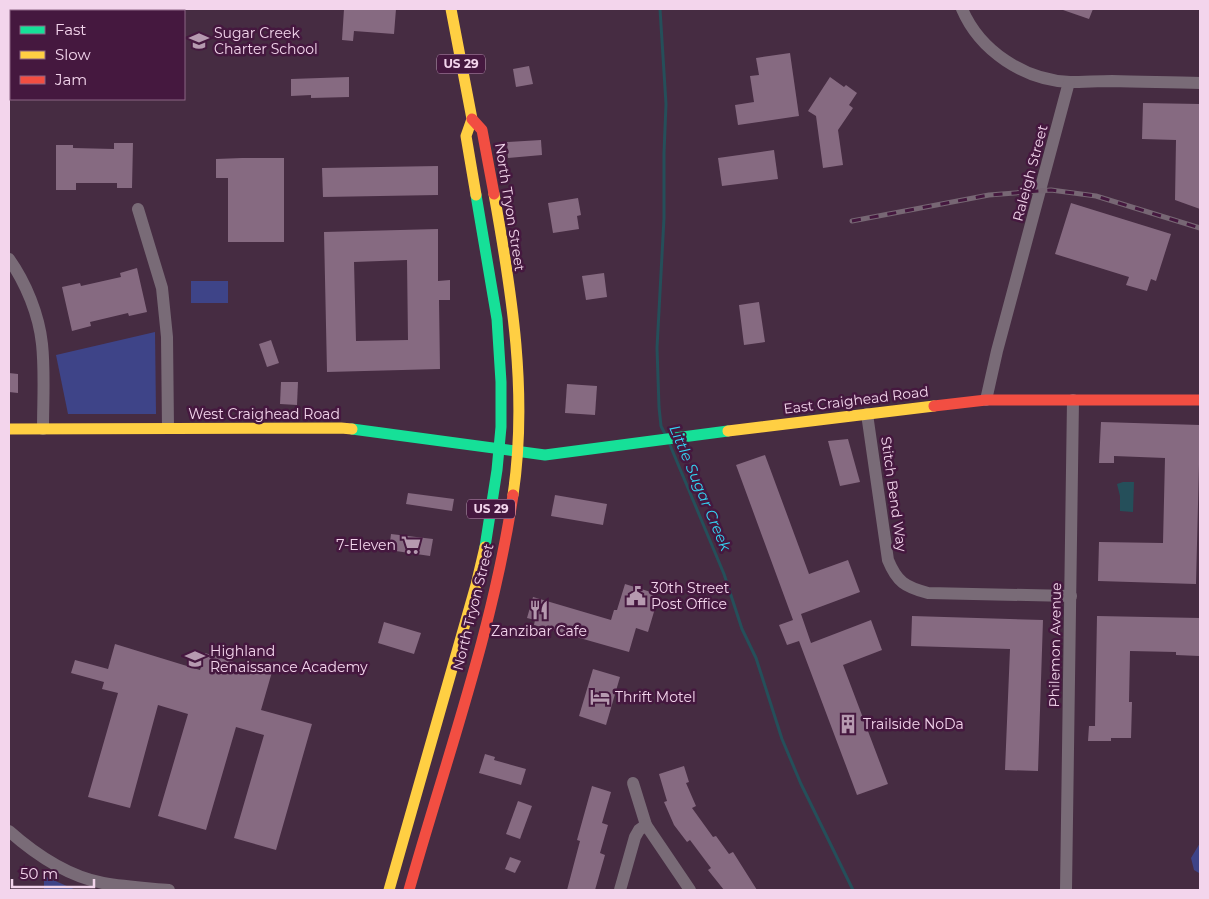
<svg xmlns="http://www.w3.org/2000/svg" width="1209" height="899" font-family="Montserrat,sans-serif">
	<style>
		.green { fill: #3e4488 }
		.water { fill: #254f5a }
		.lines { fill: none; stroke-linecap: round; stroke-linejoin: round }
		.stream { stroke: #254f5a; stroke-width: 3 }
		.building { fill: #866a81; fill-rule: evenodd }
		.street { stroke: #796b77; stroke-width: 12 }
		.fast { stroke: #16e098; stroke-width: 11 }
		.slow { stroke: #ffcf43; stroke-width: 11 }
		.jam { stroke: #f24e42; stroke-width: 11 }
		.rail-casing { stroke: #776774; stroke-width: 5 }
		.rail { stroke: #45183f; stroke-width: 3; stroke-dasharray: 9; stroke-linecap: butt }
		.labels { text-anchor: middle; stroke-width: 5; stroke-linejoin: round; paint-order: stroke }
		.shield { fill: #45183f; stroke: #bf9cb8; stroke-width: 1 }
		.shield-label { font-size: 12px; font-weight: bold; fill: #f3d5ec }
		.poi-label { font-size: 14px; fill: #f3d5ec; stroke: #45183f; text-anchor: start }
		.street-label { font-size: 14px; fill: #f3d5ec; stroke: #45183f }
		.water-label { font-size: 15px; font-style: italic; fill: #34d7f5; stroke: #45183f }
	</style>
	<rect width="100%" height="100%" fill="#462c42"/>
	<g class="green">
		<rect x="191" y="281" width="37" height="22"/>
		<polygon points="155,332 156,414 68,414 56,355"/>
		<polygon points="1200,843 1200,870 1199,873 1194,870 1191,858"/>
		<polygon points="44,876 76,890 44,890"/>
	</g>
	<polygon class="water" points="1123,482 1134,482 1133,512 1120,511 1120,496 1117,484"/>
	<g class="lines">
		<g class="stream">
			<polyline points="660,9 666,104 664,153 664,218 657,348 659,407 661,426 665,434"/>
			<polyline points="670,445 724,574 742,629 756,658 782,739 801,784 853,890"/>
		</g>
	</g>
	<g class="building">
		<polygon points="344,9 396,9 394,34 354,31 353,41 342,40"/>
		<polygon points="1063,9 1093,9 1089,19 1063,10"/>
		<polygon points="790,53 799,116 738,125 735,105 754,102 750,76 759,75 756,58"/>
		<polygon points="529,66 533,84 516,87 513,69"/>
		<polygon points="349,77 349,97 311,98 311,95 291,96 291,79"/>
		<polygon points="830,77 844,87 846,85 857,93 849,105 853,108 838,130 843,165 823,168 816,116 808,111"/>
		<polygon points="1143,103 1200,104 1200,209 1175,200 1176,140 1142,139"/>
		<polygon points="541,140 542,155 508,158 507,142"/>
		<polygon points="114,143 133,143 132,188 117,188 117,183 76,183 76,190 56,190 56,145 73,145 73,148 114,149"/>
		<polygon points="774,150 778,179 722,186 718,158"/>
		<polygon points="242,158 284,158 284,242 228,242 228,178 216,178 216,159"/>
		<polygon points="438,166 438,195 323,197 322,168"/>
		<polygon points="578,198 581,215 577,216 579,229 553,233 548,203"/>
		<polygon points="1071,203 1171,234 1156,281 1151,279 1147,291 1126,285 1129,277 1055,254"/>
		<path d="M438 229V281L450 280V300H439L440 369 327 372 324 232ZM407 260 408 340 356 341 354 262Z"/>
		<polygon points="137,268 147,312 129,316 128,313 90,322 91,326 72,331 62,287 80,283 81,286 121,277 120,273"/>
		<polygon points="604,273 607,297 586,300 582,276"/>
		<polygon points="759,302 765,342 744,345 739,305"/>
		<polygon points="271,340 279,363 267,367 259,344"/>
		<polygon points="9,373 18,374 18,393 9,392"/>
		<polygon points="281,382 298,382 297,405 280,404"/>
		<polygon points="567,384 597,386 595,415 565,413"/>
		<polygon points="1101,422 1200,425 1196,584 1098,581 1099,542 1163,543 1165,458 1114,456 1114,463 1099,463"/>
		<polygon points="848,439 860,482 840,486 828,441"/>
		<polygon points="765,455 809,574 848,560 860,592 801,614 811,643 871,620 882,650 843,665 888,784 857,795 799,641 787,645 779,625 793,620 736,465"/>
		<polygon points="408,493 454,499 452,511 406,504"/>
		<polygon points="555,495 607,504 603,525 551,516"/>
		<polygon points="391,534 433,539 430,556 389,550"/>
		<polygon points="625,584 654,593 651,603 656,605 648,632 636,628 629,652 534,625 535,620 527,618 533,597 611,620 614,610 617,610"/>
		<polygon points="912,616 1043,620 1038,771 1005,770 1010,649 911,646"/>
		<polygon points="1097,616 1200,618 1199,656 1176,655 1176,652 1130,651 1129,702 1132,702 1131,738 1111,738 1111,741 1088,741 1089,726 1095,726"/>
		<polygon points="384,622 421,633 414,654 378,643"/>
		<polygon points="115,644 200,670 205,653 262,671 264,663 274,665 261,710 312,724 276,850 234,838 264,735 236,727 206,830 158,816 188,714 158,705 130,808 88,797 118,693 102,689 104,682 71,673 75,660 108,669"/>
		<polygon points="593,669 620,677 606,725 579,716"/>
		<polygon points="485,754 495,757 494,760 526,769 521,785 479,773"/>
		<polygon points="684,766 689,782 686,783 696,806 692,808 713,837 716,836 729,854 733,852 757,890 724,890 708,870 711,868 690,840 687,842 674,825 664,802 667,801 659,774"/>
		<polygon points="592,786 611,792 602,823 608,825 600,853 605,855 595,890 567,890 580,841 577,840"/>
		<polygon points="518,801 532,806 520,839 506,834"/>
		<polygon points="510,857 521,861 515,873 505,869"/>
	</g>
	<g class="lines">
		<g class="street">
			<path d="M962 9C980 51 1024 80 1070 82 1084 82 1098 81 1112 81 1142 82 1171 82 1200 83"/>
			<polyline points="138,209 162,288 167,337 168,428"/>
			<path d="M9 259C26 283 39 315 42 344 45 372 43 401 43 429"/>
			<polyline points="986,400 997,351 1069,82"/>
			<path d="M867 414 888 560C897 582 905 587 928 593L1071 596"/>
			<polyline points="633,783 646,825 690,890"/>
			<path d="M9 831C36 855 67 876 103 883 125 887 147 888 169 890"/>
			<polyline points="620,890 635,837 639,830 646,825"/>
			<polyline points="1066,890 1073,400"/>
		</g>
		<g class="fast">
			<polyline points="476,195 497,319 501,382 501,427 497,470 485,547"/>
			<polyline points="352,429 545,455 728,431"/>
		</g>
		<g class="slow">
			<polyline points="451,9 472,119 466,136 476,195"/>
			<path d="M494 194C512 294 528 394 513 495"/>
			<polyline points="9,429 341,428 352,429"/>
			<polyline points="728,431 934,406"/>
			<polyline points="389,890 476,585 485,547"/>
		</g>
		<g class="jam">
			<polyline points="472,119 482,130 494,194"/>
			<polyline points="934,406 986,400 1200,400"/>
			<path d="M409 890C446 759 493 630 513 495"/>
		</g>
		<defs>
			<polyline id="rail" points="852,221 989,195 1051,190 1096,196 1200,228"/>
		</defs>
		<use href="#rail" class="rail-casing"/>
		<use href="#rail" class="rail"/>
	</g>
	<defs>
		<symbol id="school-bare" viewBox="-9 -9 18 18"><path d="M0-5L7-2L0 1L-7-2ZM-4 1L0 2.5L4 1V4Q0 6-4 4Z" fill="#b69ab0" stroke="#45183f" stroke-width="2.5" paint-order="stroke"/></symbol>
		<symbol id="supermarket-bare" viewBox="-9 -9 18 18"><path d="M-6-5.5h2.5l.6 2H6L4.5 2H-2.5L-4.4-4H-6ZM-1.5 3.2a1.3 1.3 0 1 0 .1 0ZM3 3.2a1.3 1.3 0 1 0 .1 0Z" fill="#b69ab0" stroke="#45183f" stroke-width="2.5" paint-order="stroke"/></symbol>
		<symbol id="civic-bare" viewBox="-9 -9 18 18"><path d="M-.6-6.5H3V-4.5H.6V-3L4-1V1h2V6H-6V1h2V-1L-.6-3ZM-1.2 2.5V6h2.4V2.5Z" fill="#b69ab0" stroke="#45183f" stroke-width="2.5" paint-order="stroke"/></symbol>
		<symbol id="restaurant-bare" viewBox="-9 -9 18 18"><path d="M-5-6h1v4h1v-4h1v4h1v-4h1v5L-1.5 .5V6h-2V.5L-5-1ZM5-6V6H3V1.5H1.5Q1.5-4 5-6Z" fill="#b69ab0" stroke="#45183f" stroke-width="2.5" paint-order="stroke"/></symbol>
		<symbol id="hotel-bare" viewBox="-9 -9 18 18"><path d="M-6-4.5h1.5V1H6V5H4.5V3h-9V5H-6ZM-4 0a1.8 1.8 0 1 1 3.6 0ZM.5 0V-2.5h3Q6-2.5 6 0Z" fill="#b69ab0" stroke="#45183f" stroke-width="2.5" paint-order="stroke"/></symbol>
		<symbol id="building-bare" viewBox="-9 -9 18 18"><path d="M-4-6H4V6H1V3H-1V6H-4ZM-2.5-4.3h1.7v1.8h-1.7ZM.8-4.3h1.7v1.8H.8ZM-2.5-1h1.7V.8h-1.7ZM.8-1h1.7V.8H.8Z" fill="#b69ab0" stroke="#45183f" stroke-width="2.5" paint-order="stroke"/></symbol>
	</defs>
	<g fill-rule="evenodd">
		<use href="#school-bare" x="185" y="27" width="28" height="28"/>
		<use href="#supermarket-bare" x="397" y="531" width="28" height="28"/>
		<use href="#civic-bare" x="622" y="582" width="28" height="28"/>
		<use href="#restaurant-bare" x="525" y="596" width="28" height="28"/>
		<use href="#school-bare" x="181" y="645" width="28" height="28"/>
		<use href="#hotel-bare" x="586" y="683" width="28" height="28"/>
		<use href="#building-bare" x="834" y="710" width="28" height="28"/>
	</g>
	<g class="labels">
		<g class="shield">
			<rect x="437" y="54.5" width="48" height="19" rx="4"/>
			<rect x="467" y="499.5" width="48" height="19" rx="4"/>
		</g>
		<g class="shield-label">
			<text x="461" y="68">US 29</text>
			<text x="491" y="513">US 29</text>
		</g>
		<g class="poi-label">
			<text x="214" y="38">Sugar Creek<tspan x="214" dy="16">Charter School</tspan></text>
			<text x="396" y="550" text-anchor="end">7-Eleven</text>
			<text x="651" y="593">30th Street<tspan x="651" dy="16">Post Office</tspan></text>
			<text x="539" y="636" text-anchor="middle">Zanzibar Cafe</text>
			<text x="210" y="656">Highland<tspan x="210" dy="16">Renaissance Academy</tspan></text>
			<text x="615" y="702">Thrift Motel</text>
			<text x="863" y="729">Trailside NoDa</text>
		</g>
		<g class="street-label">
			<text transform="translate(1030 173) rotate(-75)" y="5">Raleigh Street</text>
			<text transform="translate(510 207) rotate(81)" y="5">North Tryon Street</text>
			<text transform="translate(856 400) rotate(-7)" y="5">East Craighead Road</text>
			<text x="264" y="419">West Craighead Road</text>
			<text transform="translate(894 494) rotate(82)" y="5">Stitch Bend Way</text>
			<text transform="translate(473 607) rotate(-76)" y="5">North Tryon Street</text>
			<text transform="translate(1055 645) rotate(-89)" y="5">Philemon Avenue</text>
		</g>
		<g class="water-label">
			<text transform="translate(700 488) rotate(67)" y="5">Little Sugar Creek</text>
		</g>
	</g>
	<rect width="1209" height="899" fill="none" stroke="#f3d5ec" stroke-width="20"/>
	<rect x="10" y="10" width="175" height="90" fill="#45183f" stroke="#8b6484"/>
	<rect x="20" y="26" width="25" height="8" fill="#16e098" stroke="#8b6484"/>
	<text x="55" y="35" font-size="15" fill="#f3d5ec">Fast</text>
	<rect x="20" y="51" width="25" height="8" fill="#ffcf43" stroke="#8b6484"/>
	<text x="55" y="60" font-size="15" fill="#f3d5ec">Slow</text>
	<rect x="20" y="76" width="25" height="8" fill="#f24e42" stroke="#8b6484"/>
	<text x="55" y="85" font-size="15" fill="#f3d5ec">Jam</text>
	<path d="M12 879v8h82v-8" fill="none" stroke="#f3d5ec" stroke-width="2.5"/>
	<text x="20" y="879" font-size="15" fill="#f3d5ec" stroke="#45183f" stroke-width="4" paint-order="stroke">50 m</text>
</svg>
